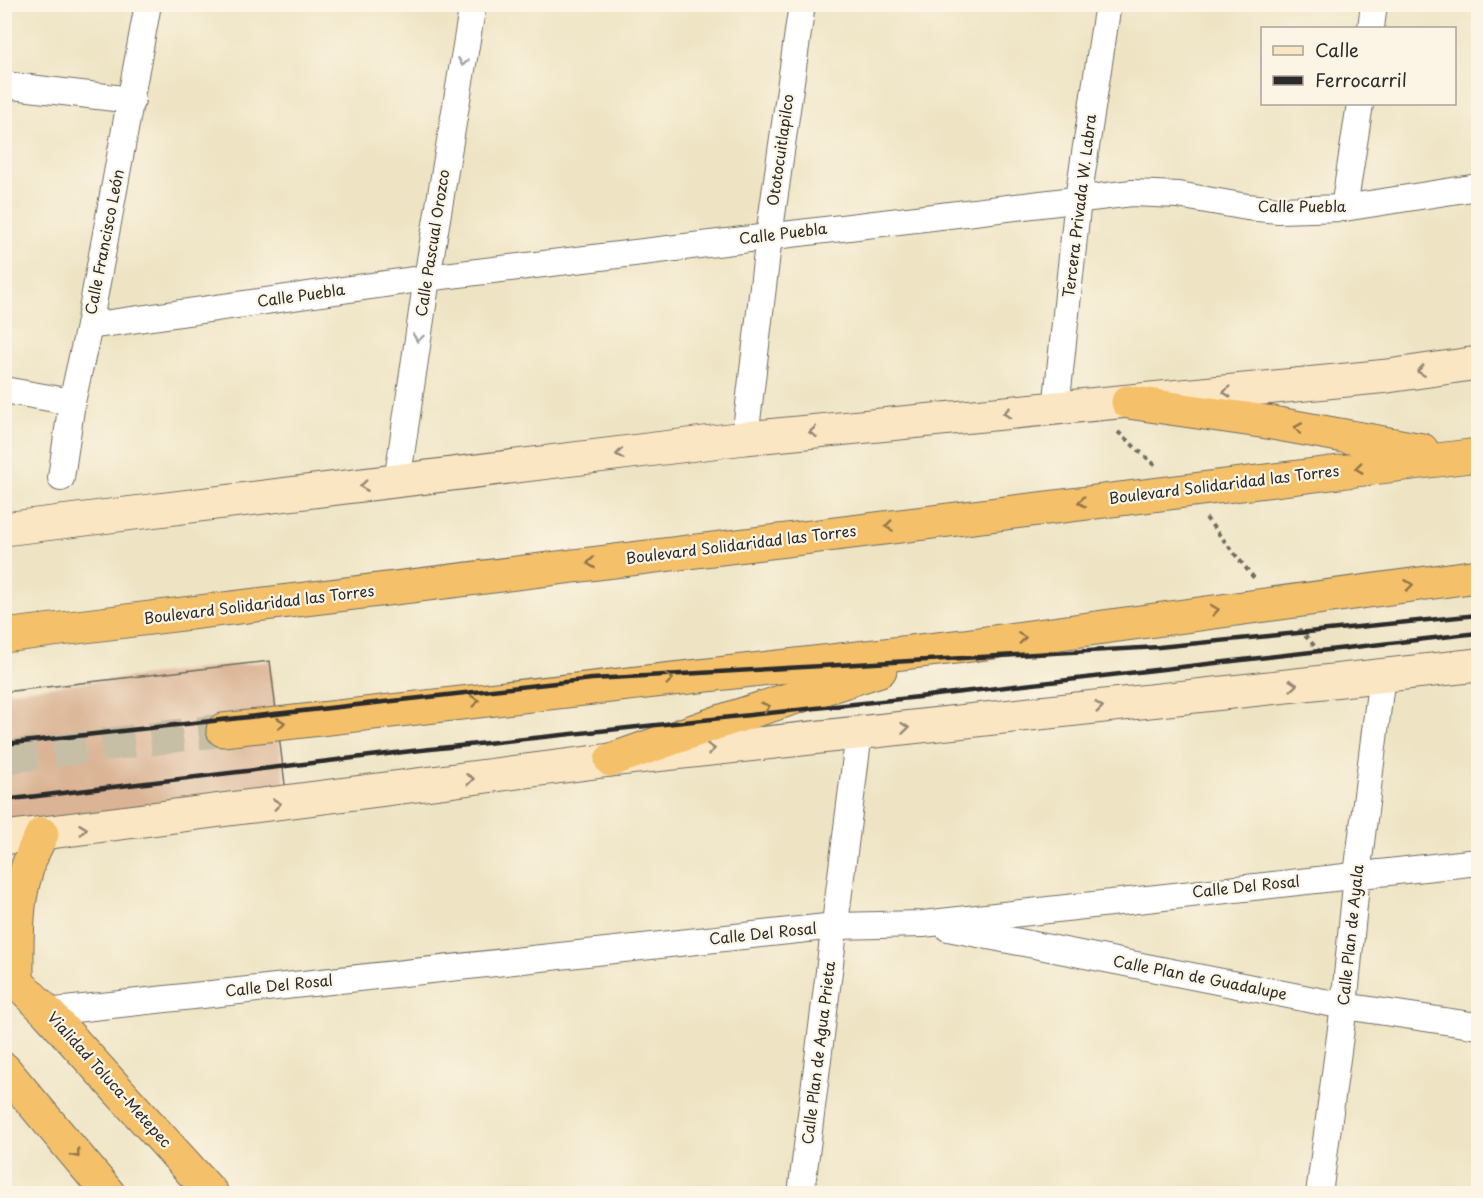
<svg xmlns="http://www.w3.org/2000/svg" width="1483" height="1198" font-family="'Playpen Sans',sans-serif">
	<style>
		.building { fill: #dab494 }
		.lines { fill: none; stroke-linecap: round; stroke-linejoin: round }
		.highway-tunnel { stroke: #c7bfa5; stroke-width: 33; stroke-dasharray: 33 16; stroke-linecap: butt }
		.street-casing { stroke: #6f6c61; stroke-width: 28 }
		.secondary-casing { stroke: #6f6c61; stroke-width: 35 }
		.highway-casing { stroke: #6f6c61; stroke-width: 35 }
		.path { stroke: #6f6c61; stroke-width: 4; stroke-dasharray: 4.5 4.5; stroke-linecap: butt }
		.street { stroke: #fff; stroke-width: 26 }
		.secondary { stroke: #fbe6c3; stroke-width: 33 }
		.highway { stroke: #f4c16a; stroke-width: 33 }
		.rail { stroke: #2b2b2b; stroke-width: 4.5 }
		.oneway { stroke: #a0a0a0 }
		.oneway2 { stroke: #938877 }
		.oneway3 { stroke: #90764a }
		.labels { text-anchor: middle; stroke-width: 4.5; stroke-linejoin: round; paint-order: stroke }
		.street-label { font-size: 15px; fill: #2b2b2b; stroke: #fcf5e5 }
	</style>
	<rect width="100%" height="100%" fill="#fcf5e5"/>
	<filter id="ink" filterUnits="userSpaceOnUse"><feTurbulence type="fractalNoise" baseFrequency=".0167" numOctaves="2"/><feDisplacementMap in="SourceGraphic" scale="12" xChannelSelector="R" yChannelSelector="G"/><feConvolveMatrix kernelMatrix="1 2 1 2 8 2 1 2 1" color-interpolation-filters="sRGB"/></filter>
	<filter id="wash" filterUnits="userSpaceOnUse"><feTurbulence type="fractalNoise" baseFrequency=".008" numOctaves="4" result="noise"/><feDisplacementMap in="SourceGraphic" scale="24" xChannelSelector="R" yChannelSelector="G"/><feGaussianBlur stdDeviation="1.35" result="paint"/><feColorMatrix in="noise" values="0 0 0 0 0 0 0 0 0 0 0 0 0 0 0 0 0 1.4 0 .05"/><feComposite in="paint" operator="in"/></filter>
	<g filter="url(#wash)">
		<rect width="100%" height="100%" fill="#eee4c4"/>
		<g id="blocks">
			<polygon class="building" points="270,661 287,801 4,834 4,692"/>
		</g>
	</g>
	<g filter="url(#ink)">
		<use href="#blocks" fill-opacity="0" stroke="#6f6c61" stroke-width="1.5"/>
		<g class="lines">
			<polyline class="highway-tunnel" points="4,757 223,730"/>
			<defs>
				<g id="street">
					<polyline points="1371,28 1374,4"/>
					<polyline points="4,85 132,100"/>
					<polyline points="1344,208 1360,104"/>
					<polyline points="89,326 427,278 1132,193 1178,195 1247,207 1278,210 1344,208 1478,187"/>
					<polyline points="4,390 72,402"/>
					<polyline points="1056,409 1078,199 1108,4"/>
					<polyline points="745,438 769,236 802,4"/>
					<polyline points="61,478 72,402 89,326 148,4"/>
					<polyline points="397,482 427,278 473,4"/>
					<polyline points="948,928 1344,1006 1478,1026"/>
					<polyline points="47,1012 835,926 923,924 1478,862"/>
					<polyline points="801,1194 859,733"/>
					<polyline points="1319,1194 1344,1006 1357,875 1382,675"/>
				</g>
				<g id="secondary">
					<polyline points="4,529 745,438 1388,376 1478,363"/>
					<polyline points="4,838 611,760 1478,665"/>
				</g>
				<g id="highway">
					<polyline points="1128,402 1267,422 1422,450"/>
					<polyline points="4,636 1478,455"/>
					<polyline points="223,730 964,646 1478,576"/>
					<polyline points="611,760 716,723 880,670"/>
					<polyline points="4,969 47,1012 212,1194"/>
					<path d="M17 982C17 927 14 884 42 834"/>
					<polyline points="4,1069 109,1194"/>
				</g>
			</defs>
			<use href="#street" class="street-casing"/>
			<use href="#secondary" class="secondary-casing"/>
			<use href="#highway" class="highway-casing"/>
			<g class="path">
				<polyline points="1118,432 1155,465"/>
				<polyline points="1206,518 1254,578"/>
				<polyline points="1299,629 1322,654"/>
			</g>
			<use href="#street" class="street"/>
			<use href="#secondary" class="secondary"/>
			<use href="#highway" class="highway"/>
			<g class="rail">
				<polyline points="4,744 592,679 1159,647 1478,615"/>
				<polyline points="4,800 412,751 910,698 1478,633"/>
			</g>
		</g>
		<defs><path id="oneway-chevron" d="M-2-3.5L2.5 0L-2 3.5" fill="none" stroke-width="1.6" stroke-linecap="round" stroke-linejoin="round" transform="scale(1.5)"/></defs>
		<g class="oneway">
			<use href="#oneway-chevron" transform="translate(463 62) rotate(100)"/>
			<use href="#oneway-chevron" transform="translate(418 338) rotate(98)"/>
		</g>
		<g class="oneway2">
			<use href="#oneway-chevron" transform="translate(1421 371) rotate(172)"/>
			<use href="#oneway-chevron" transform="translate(1227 392) rotate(174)"/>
			<use href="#oneway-chevron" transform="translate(1007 413) rotate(175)"/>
			<use href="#oneway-chevron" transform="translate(813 432) rotate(175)"/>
			<use href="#oneway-chevron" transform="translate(620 454) rotate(173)"/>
			<use href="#oneway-chevron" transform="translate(364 486) rotate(173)"/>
			<use href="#oneway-chevron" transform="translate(1293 685) rotate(-6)"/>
			<use href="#oneway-chevron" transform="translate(1099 707) rotate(-6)"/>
			<use href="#oneway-chevron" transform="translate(905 728) rotate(-6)"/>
			<use href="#oneway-chevron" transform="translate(711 749) rotate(-6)"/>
			<use href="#oneway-chevron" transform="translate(470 779) rotate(-7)"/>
			<use href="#oneway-chevron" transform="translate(277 804) rotate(-7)"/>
			<use href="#oneway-chevron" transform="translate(83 829) rotate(-7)"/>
		</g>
		<g class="oneway3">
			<use href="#oneway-chevron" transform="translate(1298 428) rotate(-169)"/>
			<use href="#oneway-chevron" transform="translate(1359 468) rotate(173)"/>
			<use href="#oneway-chevron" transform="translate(1082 502) rotate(173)"/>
			<use href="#oneway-chevron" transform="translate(889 526) rotate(173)"/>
			<use href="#oneway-chevron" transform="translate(591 563) rotate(173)"/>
			<use href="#oneway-chevron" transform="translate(1409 585) rotate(-7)"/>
			<use href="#oneway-chevron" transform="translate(1215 610) rotate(-8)"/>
			<use href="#oneway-chevron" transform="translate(1022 638) rotate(-8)"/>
			<use href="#oneway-chevron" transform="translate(669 679) rotate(-6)"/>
			<use href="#oneway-chevron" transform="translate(475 701) rotate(-6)"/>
			<use href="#oneway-chevron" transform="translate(766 707) rotate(-18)"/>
			<use href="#oneway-chevron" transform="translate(281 723) rotate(-7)"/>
			<use href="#oneway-chevron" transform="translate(76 1154) rotate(51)"/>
		</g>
	</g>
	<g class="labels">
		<g class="street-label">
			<text transform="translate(781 150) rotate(-82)" y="5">Ototocuitlapilco</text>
			<text transform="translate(1080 206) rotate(-83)" y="5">Tercera Privada W. Labra</text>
			<text x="1302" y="212">Calle Puebla</text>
			<text transform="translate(783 234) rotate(-7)" y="5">Calle Puebla</text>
			<text transform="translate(105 242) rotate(-79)" y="5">Calle Francisco León</text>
			<text transform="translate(433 243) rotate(-81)" y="5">Calle Pascual Orozco</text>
			<text transform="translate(301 296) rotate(-8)" y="5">Calle Puebla</text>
			<text transform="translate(1224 485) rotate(-7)" y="5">Boulevard Solidaridad las Torres</text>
			<text transform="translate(741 545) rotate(-7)" y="5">Boulevard Solidaridad las Torres</text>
			<text transform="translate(259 605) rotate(-7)" y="5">Boulevard Solidaridad las Torres</text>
			<text transform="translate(1246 887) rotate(-6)" y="5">Calle Del Rosal</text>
			<text transform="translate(763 934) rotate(-6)" y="5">Calle Del Rosal</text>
			<text transform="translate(1351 935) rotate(-84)" y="5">Calle Plan de Ayala</text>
			<text transform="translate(1200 978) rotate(11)" y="5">Calle Plan de Guadalupe</text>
			<text transform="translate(279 986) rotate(-6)" y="5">Calle Del Rosal</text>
			<text transform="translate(819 1053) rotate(-83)" y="5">Calle Plan de Agua Prieta</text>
			<text transform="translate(109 1080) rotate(48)" y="5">Vialidad Toluca-Metepec</text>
		</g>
	</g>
	<rect width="1483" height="1198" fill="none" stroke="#fcf5e5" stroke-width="24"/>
	<rect x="1261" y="27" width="195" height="78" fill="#fcf5e5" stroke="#a8a49b" stroke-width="1.5"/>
	<rect x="1273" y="46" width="30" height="9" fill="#fbe6c3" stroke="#a8a49b" stroke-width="1.5"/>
	<text x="1315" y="57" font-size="18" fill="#2b2b2b">Calle</text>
	<rect x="1273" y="76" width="30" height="9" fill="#2b2b2b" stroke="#a8a49b" stroke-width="1.5"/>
	<text x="1315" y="87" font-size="18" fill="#2b2b2b">Ferrocarril</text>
</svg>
